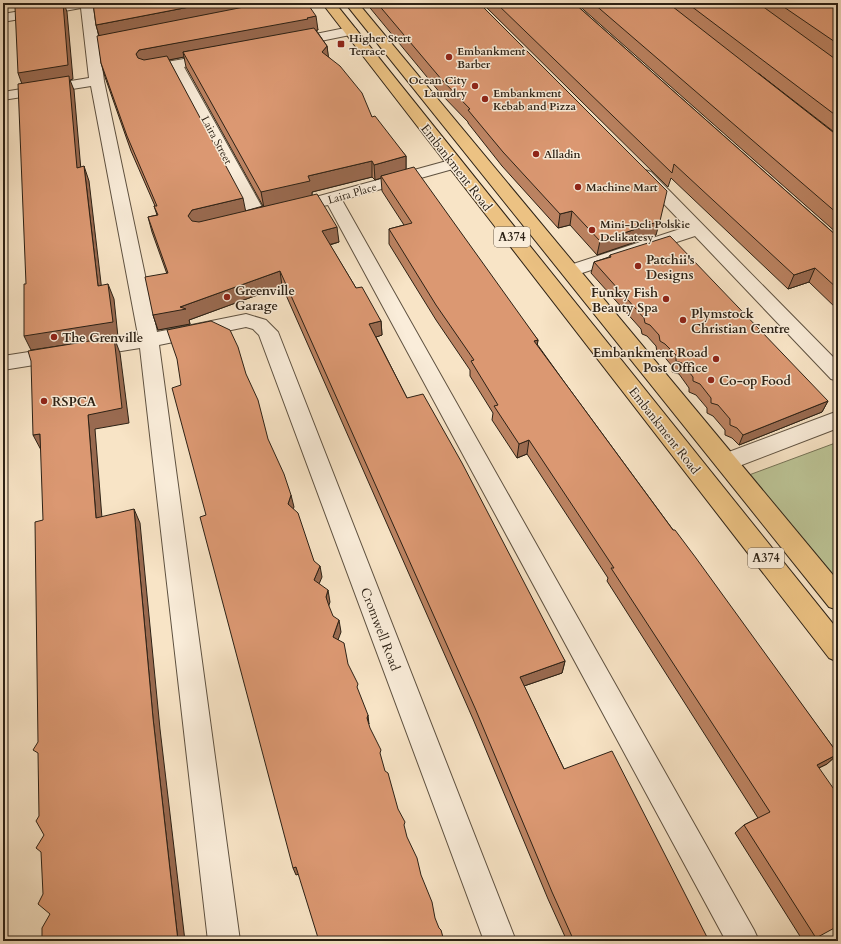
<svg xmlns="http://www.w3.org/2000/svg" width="841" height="944" font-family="Cardo,serif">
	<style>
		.green { fill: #bcc496; stroke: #747256 }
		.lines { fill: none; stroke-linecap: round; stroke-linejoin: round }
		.minor-casing { stroke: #5f5241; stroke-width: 2 }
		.major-casing { stroke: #2c2115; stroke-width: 2 }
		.minor { fill: #faedda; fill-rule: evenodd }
		.major { fill: #ecc283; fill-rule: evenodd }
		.wall { fill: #bc8362; stroke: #2c2115; fill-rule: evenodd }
		.shaded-wall { fill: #996a50; stroke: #2c2115 }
		.building { fill: #db9872; stroke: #2c2115 }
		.poi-dot { fill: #8f2418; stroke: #faedda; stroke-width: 1.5 }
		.labels { text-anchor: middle; stroke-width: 3; stroke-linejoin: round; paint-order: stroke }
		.far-poi-label { font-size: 11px; font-weight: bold; fill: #2c2115; stroke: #faedda; text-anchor: start }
		.far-street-label { font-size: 11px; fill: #2c2115; stroke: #faedda }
		.shield { fill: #faedda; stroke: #6a5e50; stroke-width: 1 }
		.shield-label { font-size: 12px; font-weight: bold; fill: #2c2115 }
		.street-label { font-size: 13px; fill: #2c2115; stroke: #faedda }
		.poi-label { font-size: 13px; font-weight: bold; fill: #2c2115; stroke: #faedda; text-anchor: start }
	</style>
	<rect width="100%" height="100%" fill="#f8e4c6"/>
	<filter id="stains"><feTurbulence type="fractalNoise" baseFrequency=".005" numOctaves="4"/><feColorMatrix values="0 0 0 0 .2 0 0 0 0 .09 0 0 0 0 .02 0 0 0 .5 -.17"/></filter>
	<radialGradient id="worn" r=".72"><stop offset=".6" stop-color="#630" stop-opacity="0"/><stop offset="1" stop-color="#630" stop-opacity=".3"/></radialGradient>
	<polygon class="green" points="838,442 838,595 749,475"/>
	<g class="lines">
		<defs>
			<g id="minor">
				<polygon points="67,3 96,3 94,6 104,81 157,332 246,314 266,320 278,332 516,941 484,941 259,335 253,329 246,327 159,345 240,941 208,941 140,348 3,370 3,356 138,335 91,86 3,100 3,92 89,78 81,8 3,22 3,14"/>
				<polygon points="350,27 355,28 357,31 355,34 291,47 286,46 284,43 286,40 291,39"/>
				<polygon points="214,54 219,55 221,58 219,61 184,67 267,216 264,220 258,221 252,220 249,216 171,69 148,73 143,72 141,69 143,66 148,65"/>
				<polygon points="454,159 460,161 462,164 460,167 342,200 754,930 759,941 726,941 328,205 318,207 312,206 310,202 312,198"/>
				<polygon points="645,170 651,172 838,362 838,381 831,379 695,236 576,275 570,277 564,275 561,271 564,267 686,227 639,178 637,175 639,172"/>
				<polygon points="838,411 838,428 726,471 718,468 715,462 718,456"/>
			</g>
			<g id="major">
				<polygon points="322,3 335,3 838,630 838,662 829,658"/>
				<polygon points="345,3 358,3 838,581 838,610 829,607"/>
			</g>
		</defs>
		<use href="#minor" class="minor-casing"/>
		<use href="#major" class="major-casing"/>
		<use href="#minor" class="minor"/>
		<use href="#major" class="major"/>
	</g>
	<g class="wall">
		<path d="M93 3H307L318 30H316L327 46 328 56 372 117 406 156V169L538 340 537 344 565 383 838 754 827 764 819 768 816 938 809 941H803L735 833 744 825 758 818 607 581 608 578 527 454 517 458 492 420 493 413 470 376V370L436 320 389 244V229L404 225 382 191 381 178 375 180 372 177 312 192V195L339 242 330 245 356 288 381 321 382 335 376 337 407 398 565 661 562 673 524 686 564 769 709 941H567L548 899 473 719 282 286 189 320 190 324 158 330 153 315 167 274 152 232 148 217 157 215 154 206H155L131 151 105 77 101 63 99 36 96 25ZM184 57 186 67 263 206 245 211 169 60Z"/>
		<polygon points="366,3 479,3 656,235 597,255 570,225 558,228 502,166 468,123 468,122 441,94"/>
		<polygon points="482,3 574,3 838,237 838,310 809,282 788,289 671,178 668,187"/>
		<polygon points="576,3 838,3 838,135 758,73 838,136 838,234"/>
		<polygon points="610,255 828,401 822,412 739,445 732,438 725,435 725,430 713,416 707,413 707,408 696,395 689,392 689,388 679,374 672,372 672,366 662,354 657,352 656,346 647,336 642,334 641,329 591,273 594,262 609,257"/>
	</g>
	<g class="shaded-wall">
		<polygon points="17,3 58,3 20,10"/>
		<polygon points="63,3 64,3 67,12 73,79 70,80 74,90 82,182 23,87 18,73"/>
		<polygon points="210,3 245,3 246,11 100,39 96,25"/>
		<polygon points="316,16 318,30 183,52 184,57 143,65 140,68 136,54 139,50"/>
		<polygon points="327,46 329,61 322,52"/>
		<polygon points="406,156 406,171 381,176 381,178 375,180 374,165"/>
		<polygon points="372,161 372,177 312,192 312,197 264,208 261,192 308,176"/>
		<polygon points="84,166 89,181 103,300 98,286"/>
		<polygon points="243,198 246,213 192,231 188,216 192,210"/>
		<polygon points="572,211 570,225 558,228 560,214"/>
		<polygon points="660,221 656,235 597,255 600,241"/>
		<polygon points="337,227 339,242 324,246 322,231"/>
		<polygon points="815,268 809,282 788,289 794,275"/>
		<polygon points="280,271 282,286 189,320 190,324 158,330 153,315 180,307"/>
		<polygon points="108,284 114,299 118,337 31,350 24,336"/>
		<polygon points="381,321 382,335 370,339 369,324"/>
		<polygon points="114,337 120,353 129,423 95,429 103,531 96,518 88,415"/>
		<polygon points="538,340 536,354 534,341"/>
		<polygon points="828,401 822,412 739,445 743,435"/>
		<polygon points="40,434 41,450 33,435"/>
		<polygon points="529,440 527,454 517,458 519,444"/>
		<polygon points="291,495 294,507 290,516 288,504"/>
		<polygon points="134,509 140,523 160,729 185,941 178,941 153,718"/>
		<polygon points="320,566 322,577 316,591 314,580"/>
		<polygon points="328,590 330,602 328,608 326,597"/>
		<polygon points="339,620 341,632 335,648 333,637"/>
		<polygon points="565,661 562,673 518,688 520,677"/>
		<polygon points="368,715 369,724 367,718"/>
		<polygon points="838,754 827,764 806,774 817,765"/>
		<polygon points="296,867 299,874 296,875 293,868"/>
	</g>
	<g class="building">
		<polygon points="37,3 63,3 68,65 18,73 15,7"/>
		<polygon points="93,3 210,3 96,25"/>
		<polygon points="251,3 307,3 316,16 307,18 308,19 139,50 136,54 138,58 144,60 167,56 243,198 192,210 188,216 192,221 199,222 317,194 337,227 322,231 356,288 362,287 381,321 369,324 407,398 423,394 462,463 565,661 520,677 564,769 612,751 709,941 574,941 552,892 475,708 280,271 180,307 186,309 153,315 145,277 168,273 148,217 158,215 154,206 157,206 127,136 101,63 97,36 249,6"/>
		<polygon points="377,3 479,3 667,191 660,221 600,241 572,211 560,214 503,152 468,110 470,109 442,80"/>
		<polygon points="496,3 574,3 838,237 838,289 815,268 794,275 674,164 672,173"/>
		<polygon points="593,3 668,3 838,136 838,214"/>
		<polygon points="687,3 758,3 838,61 838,117"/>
		<polygon points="778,3 838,3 838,44"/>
		<polygon points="314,28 327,46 322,52 340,66 362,93 372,117 375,116 406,156 374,165 372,161 308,176 310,181 261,192 183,52"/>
		<polygon points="69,76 77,168 84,166 98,286 108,284 113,322 24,336 24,284 26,284 18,84"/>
		<polygon points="414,167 538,340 534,341 565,383 673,530 675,530 696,558 838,754 817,765 838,795 838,926 816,938 744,825 770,812 611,568 614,568 529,440 519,444 494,406 498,405 471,361 474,360 436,305 389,229 412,223 381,176"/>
		<polygon points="670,236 828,401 743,435 737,428 730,425 730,419 718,405 711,403 711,398 700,384 693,381 693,377 682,363 676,361 676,355 665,344 660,341 659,335 650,325 645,323 644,318 594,262 611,257 610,255"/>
		<polygon points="211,321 230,330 238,347 246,374 258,400 268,439 284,474 291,495 288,504 298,513 314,561 320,566 314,580 328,590 326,597 329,606 333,616 339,620 333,637 344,643 348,664 358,684 357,687 368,715 367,718 370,728 381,750 380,753 385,771 388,773 398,809 405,822 404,825 407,837 417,858 421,875 432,902 435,918 439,928 441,930 444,941 319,941 296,867 293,868 200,517 206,515 172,388 181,385 177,359 167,330"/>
		<polygon points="114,337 122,408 88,415 96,518 134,509 153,718 178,941 42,941 42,928 50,914 38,904 43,894 41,852 36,848 44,835 36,821 39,816 38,753 33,750 38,742 35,522 43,520 40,434 33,435 31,361 28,351"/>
	</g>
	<g class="poi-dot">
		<rect x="337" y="40" width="8" height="8" rx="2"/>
		<circle cx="449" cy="57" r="4"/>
		<circle cx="475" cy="86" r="4"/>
		<circle cx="485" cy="99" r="4"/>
		<circle cx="536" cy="154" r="4"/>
		<circle cx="578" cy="187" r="4"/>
		<circle cx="592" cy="230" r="4"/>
		<circle cx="638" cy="266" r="4"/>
		<circle cx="227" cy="297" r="4"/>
		<circle cx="666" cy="299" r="4"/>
		<circle cx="683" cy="320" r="4"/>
		<circle cx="54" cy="337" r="4"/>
		<circle cx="716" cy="359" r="4"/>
		<circle cx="711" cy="380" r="4"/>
		<circle cx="44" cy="401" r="4"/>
	</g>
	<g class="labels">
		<g class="far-poi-label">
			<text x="349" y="42">Higher Stert<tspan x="349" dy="13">Terrace</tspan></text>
			<text x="457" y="55">Embankment<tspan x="457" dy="13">Barber</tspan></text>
			<text x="467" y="84" text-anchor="end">Ocean City<tspan x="467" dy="13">Laundry</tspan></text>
			<text x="493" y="97">Embankment<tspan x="493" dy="13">Kebab and Pizza</tspan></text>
			<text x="544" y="158">Alladin</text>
			<text x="586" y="191">Machine Mart</text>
			<text x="600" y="228">Mini-Deli Polskie<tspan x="600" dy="13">Delikatesy</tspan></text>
		</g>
		<g class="far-street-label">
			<text transform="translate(217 140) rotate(62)" y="4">Laira Street</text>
			<text transform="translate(352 193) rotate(-16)" y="4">Laira Place</text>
		</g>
		<g class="shield">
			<rect x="494" y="227" width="36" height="20" rx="3"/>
			<rect x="748" y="548" width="36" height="20" rx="3"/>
		</g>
		<g class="shield-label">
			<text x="512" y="241">A374</text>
			<text x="766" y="562">A374</text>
		</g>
		<g class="street-label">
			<text transform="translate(457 167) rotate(52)" y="5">Embankment Road</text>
			<text transform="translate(665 430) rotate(52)" y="5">Embankment Road</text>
			<text transform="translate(381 629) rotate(69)" y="5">Cromwell Road</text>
		</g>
		<g class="poi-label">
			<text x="646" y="264">Patchii's<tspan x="646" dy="15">Designs</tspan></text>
			<text x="235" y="295">Greenville<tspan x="235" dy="15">Garage</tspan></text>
			<text x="658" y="297" text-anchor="end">Funky Fish<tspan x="658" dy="15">Beauty Spa</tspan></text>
			<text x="691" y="318">Plymstock<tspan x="691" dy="15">Christian Centre</tspan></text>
			<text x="62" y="342">The Grenville</text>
			<text x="708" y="357" text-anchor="end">Embankment Road<tspan x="708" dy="15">Post Office</tspan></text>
			<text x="719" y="385">Co-op Food</text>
			<text x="52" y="406">RSPCA</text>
		</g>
	</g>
	<rect width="841" height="944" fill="none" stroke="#f8e4c6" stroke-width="16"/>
	<rect x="4" y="4" width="833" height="936" fill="none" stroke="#2c2115" stroke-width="2"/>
	<rect x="8" y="8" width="825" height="928" fill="none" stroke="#2c2115"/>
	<rect width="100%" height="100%" filter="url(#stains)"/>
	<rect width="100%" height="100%" fill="url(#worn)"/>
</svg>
